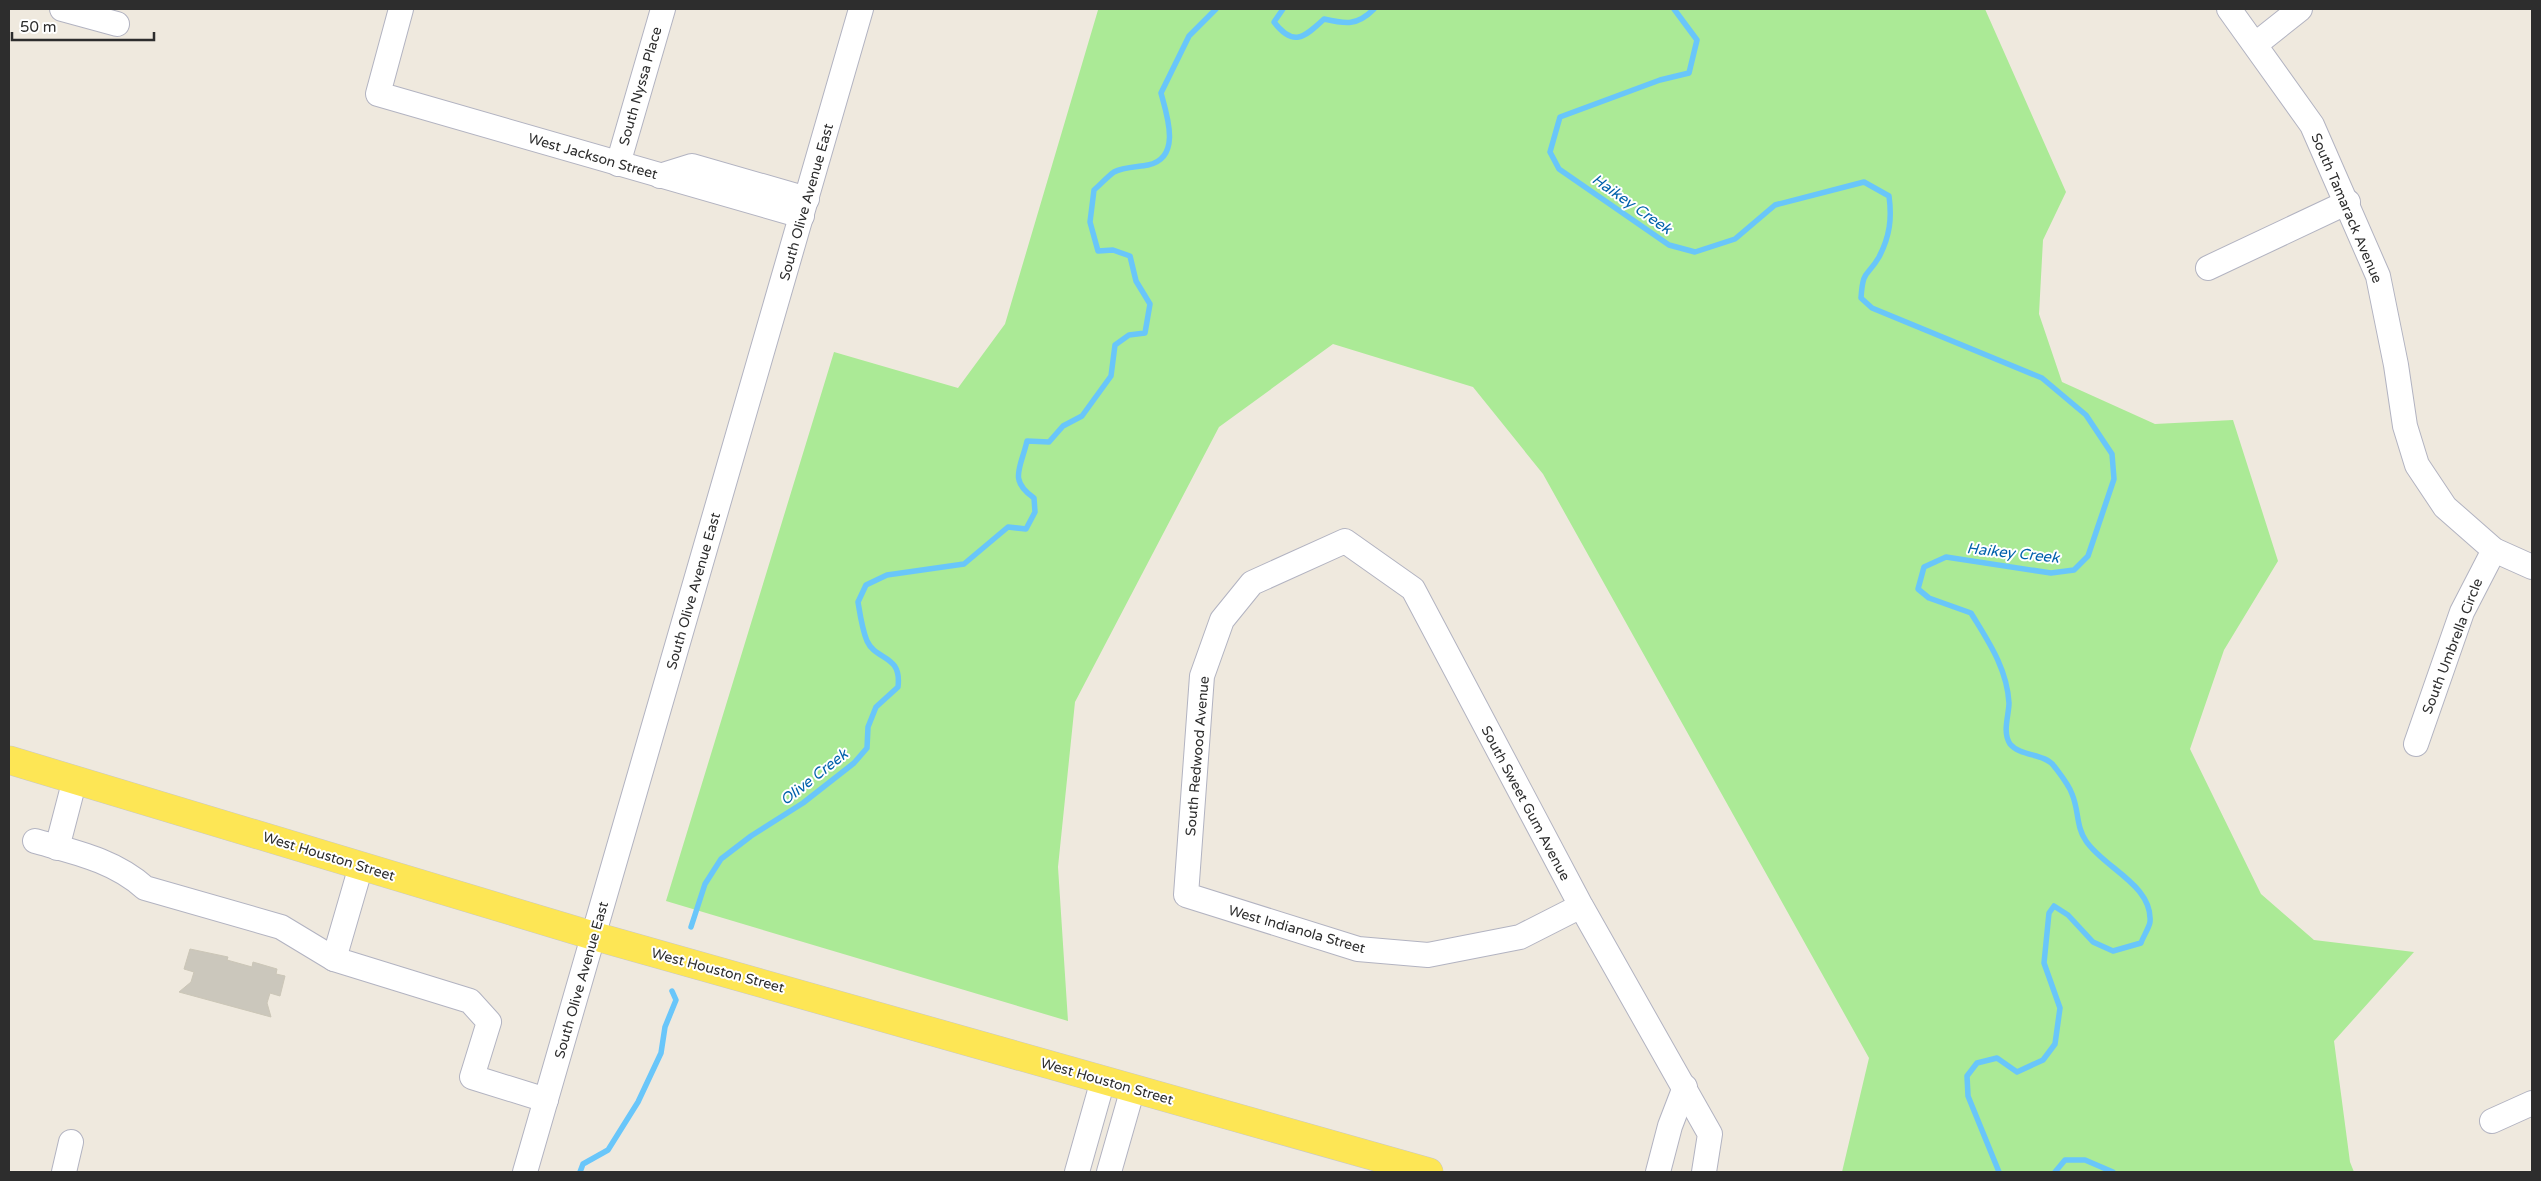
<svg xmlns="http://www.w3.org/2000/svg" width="2541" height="1181" font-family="'Varela Round',sans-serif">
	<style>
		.green { fill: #abea96 }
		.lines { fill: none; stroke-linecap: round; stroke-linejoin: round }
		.stream { stroke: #69c6fa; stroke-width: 5.5 }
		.building { fill: #cbc7bc; stroke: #cbc6b7 }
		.minor-casing { stroke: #b2b3c1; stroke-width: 26 }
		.major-casing { stroke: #c8c8c8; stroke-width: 29 }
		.minor { stroke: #fff; stroke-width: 24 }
		.major { stroke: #fde655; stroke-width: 28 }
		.labels { text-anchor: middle; stroke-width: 4; stroke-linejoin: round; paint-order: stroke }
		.street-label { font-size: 14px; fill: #2d2d2d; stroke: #fff }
		.water-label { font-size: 15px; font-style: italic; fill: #0161ac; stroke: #fff }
	</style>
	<rect width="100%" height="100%" fill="#efe9de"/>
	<polygon class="green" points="1101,9 1985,9 2066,192 2043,240 2039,314 2062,382 2155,424 2233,420 2278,561 2224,650 2190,749 2261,894 2314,940 2414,952 2334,1041 2350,1162 2354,1172 1842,1172 1869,1058 1543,474 1473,387 1333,344 1219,427 1075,702 1058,867 1068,1021 666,901 834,352 958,388 1005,324 1098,10"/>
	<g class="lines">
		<g class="stream">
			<path d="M1283 9 1274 22C1293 47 1304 38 1324 19 1346 24 1357 26 1374 9"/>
			<path d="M1674 9 1697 40 1689 73 1660 80 1560 117 1550 152 1559 169 1669 245 1695 252 1735 239 1775 205 1864 182 1889 196C1892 218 1890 236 1879 257 1867 278 1863 268 1861 298L1872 308 2042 378 2086 415 2112 454 2114 479 2088 556 2074 570 2051 573 1946 557 1924 567 1918 589 1929 598 1971 613C1988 641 2007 668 2009 703 2009 715 2002 732 2010 744 2021 757 2044 753 2054 766 2060 774 2069 785 2072 794 2079 810 2076 827 2086 841 2104 868 2153 885 2150 922 2149 928 2143 937 2141 943L2113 951 2093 942 2068 915 2054 906 2049 913 2044 963 2060 1008 2055 1044 2043 1060 2017 1072 1997 1058 1977 1063 1967 1076 1968 1096 1999 1172"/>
			<path d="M691 927 705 884 721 859 751 836 803 803 854 763 867 748 868 727 876 707 898 687C902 654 876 661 867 641 862 629 860 614 858 602L866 585 887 575 964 564 1008 527 1026 529 1035 512 1034 498C1008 480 1021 468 1027 441L1049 442 1063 426 1082 416 1111 376 1115 345 1129 335 1145 333 1150 304 1136 281 1130 256 1113 250 1098 251 1090 222 1094 190C1100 185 1107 177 1114 172 1123 167 1138 167 1148 165 1182 158 1167 115 1161 93L1189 36 1216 9"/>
			<polyline points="580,1172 583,1164 608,1150 638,1102 661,1053 665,1027 676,1000 672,991"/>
			<polyline points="2055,1172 2065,1160 2085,1160 2113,1172"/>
		</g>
	</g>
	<polygon class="building" points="190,949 228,957 227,960 252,967 253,962 277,969 276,974 285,976 280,996 270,993 267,1003 271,1017 179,992 191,982 194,972 184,969"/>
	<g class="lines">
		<defs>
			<g id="minor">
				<polyline points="62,9 117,24"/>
				<polyline points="401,9 378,94 802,216"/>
				<polyline points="2229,9 2312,125 2378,276 2396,365 2405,426 2417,465 2445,507 2494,550 2532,567"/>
				<polyline points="2256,44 2300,9"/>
				<polyline points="618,164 663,9"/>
				<polyline points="660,176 692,166 807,199"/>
				<polyline points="2208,268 2348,202"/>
				<polyline points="2416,744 2462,612 2494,550"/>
				<path d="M35 841C74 852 114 860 145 888L281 927 334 959"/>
				<polyline points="57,848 75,779"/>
				<polyline points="361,866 334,959 470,1001 489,1022 472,1077 546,1100"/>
				<polyline points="1581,906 1520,937 1428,955 1358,949 1186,895 1202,676 1222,620 1252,583 1345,541 1413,589 1581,906 1710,1134 1704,1172"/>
				<polyline points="2492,1121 2532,1103"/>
				<polyline points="64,1172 71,1142"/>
				<polyline points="525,1172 861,9"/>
				<polyline points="1077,1172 1103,1080"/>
				<polyline points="1109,1172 1133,1088"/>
				<polyline points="1658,1172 1670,1126 1685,1087"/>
			</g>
			<polyline id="major" points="9,760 594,936 1429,1172"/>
		</defs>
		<use href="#minor" class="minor-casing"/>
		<use href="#major" class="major-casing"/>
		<use href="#minor" class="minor"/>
		<use href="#major" class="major"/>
	</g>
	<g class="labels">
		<g class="street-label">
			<text transform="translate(640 86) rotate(-74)" y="5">South Nyssa Place</text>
			<text transform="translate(593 156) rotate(16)" y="5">West Jackson Street</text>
			<text transform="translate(806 202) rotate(-74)" y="5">South Olive Avenue East</text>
			<text transform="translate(2347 208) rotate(67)" y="5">South Tamarack Avenue</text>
			<text transform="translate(693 591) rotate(-74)" y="5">South Olive Avenue East</text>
			<text transform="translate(2452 646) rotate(-69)" y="5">South Umbrella Circle</text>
			<text transform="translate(1197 756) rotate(-85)" y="5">South Redwood Avenue</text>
			<text transform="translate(1526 803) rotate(62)" y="5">South Sweet Gum Avenue</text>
			<text transform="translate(329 856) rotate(17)" y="5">West Houston Street</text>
			<text transform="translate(1297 929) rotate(16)" y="5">West Indianola Street</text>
			<text transform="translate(718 970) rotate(15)" y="5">West Houston Street</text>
			<text transform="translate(581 980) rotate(-74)" y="5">South Olive Avenue East</text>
			<text transform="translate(1107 1081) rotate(16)" y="5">West Houston Street</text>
		</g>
		<g class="water-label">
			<text transform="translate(1632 204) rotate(35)" y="5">Haikey Creek</text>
			<text transform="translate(2013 553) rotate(6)" y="5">Haikey Creek</text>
			<text transform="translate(814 777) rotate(-38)" y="5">Olive Creek</text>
		</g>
	</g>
	<rect width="2541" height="1181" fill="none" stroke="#2d2d2d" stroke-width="20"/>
	<path d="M12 32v8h142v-8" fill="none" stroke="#2d2d2d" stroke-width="2.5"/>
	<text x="20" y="32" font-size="15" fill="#2d2d2d" stroke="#ffffff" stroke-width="4" paint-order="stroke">50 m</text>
</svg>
